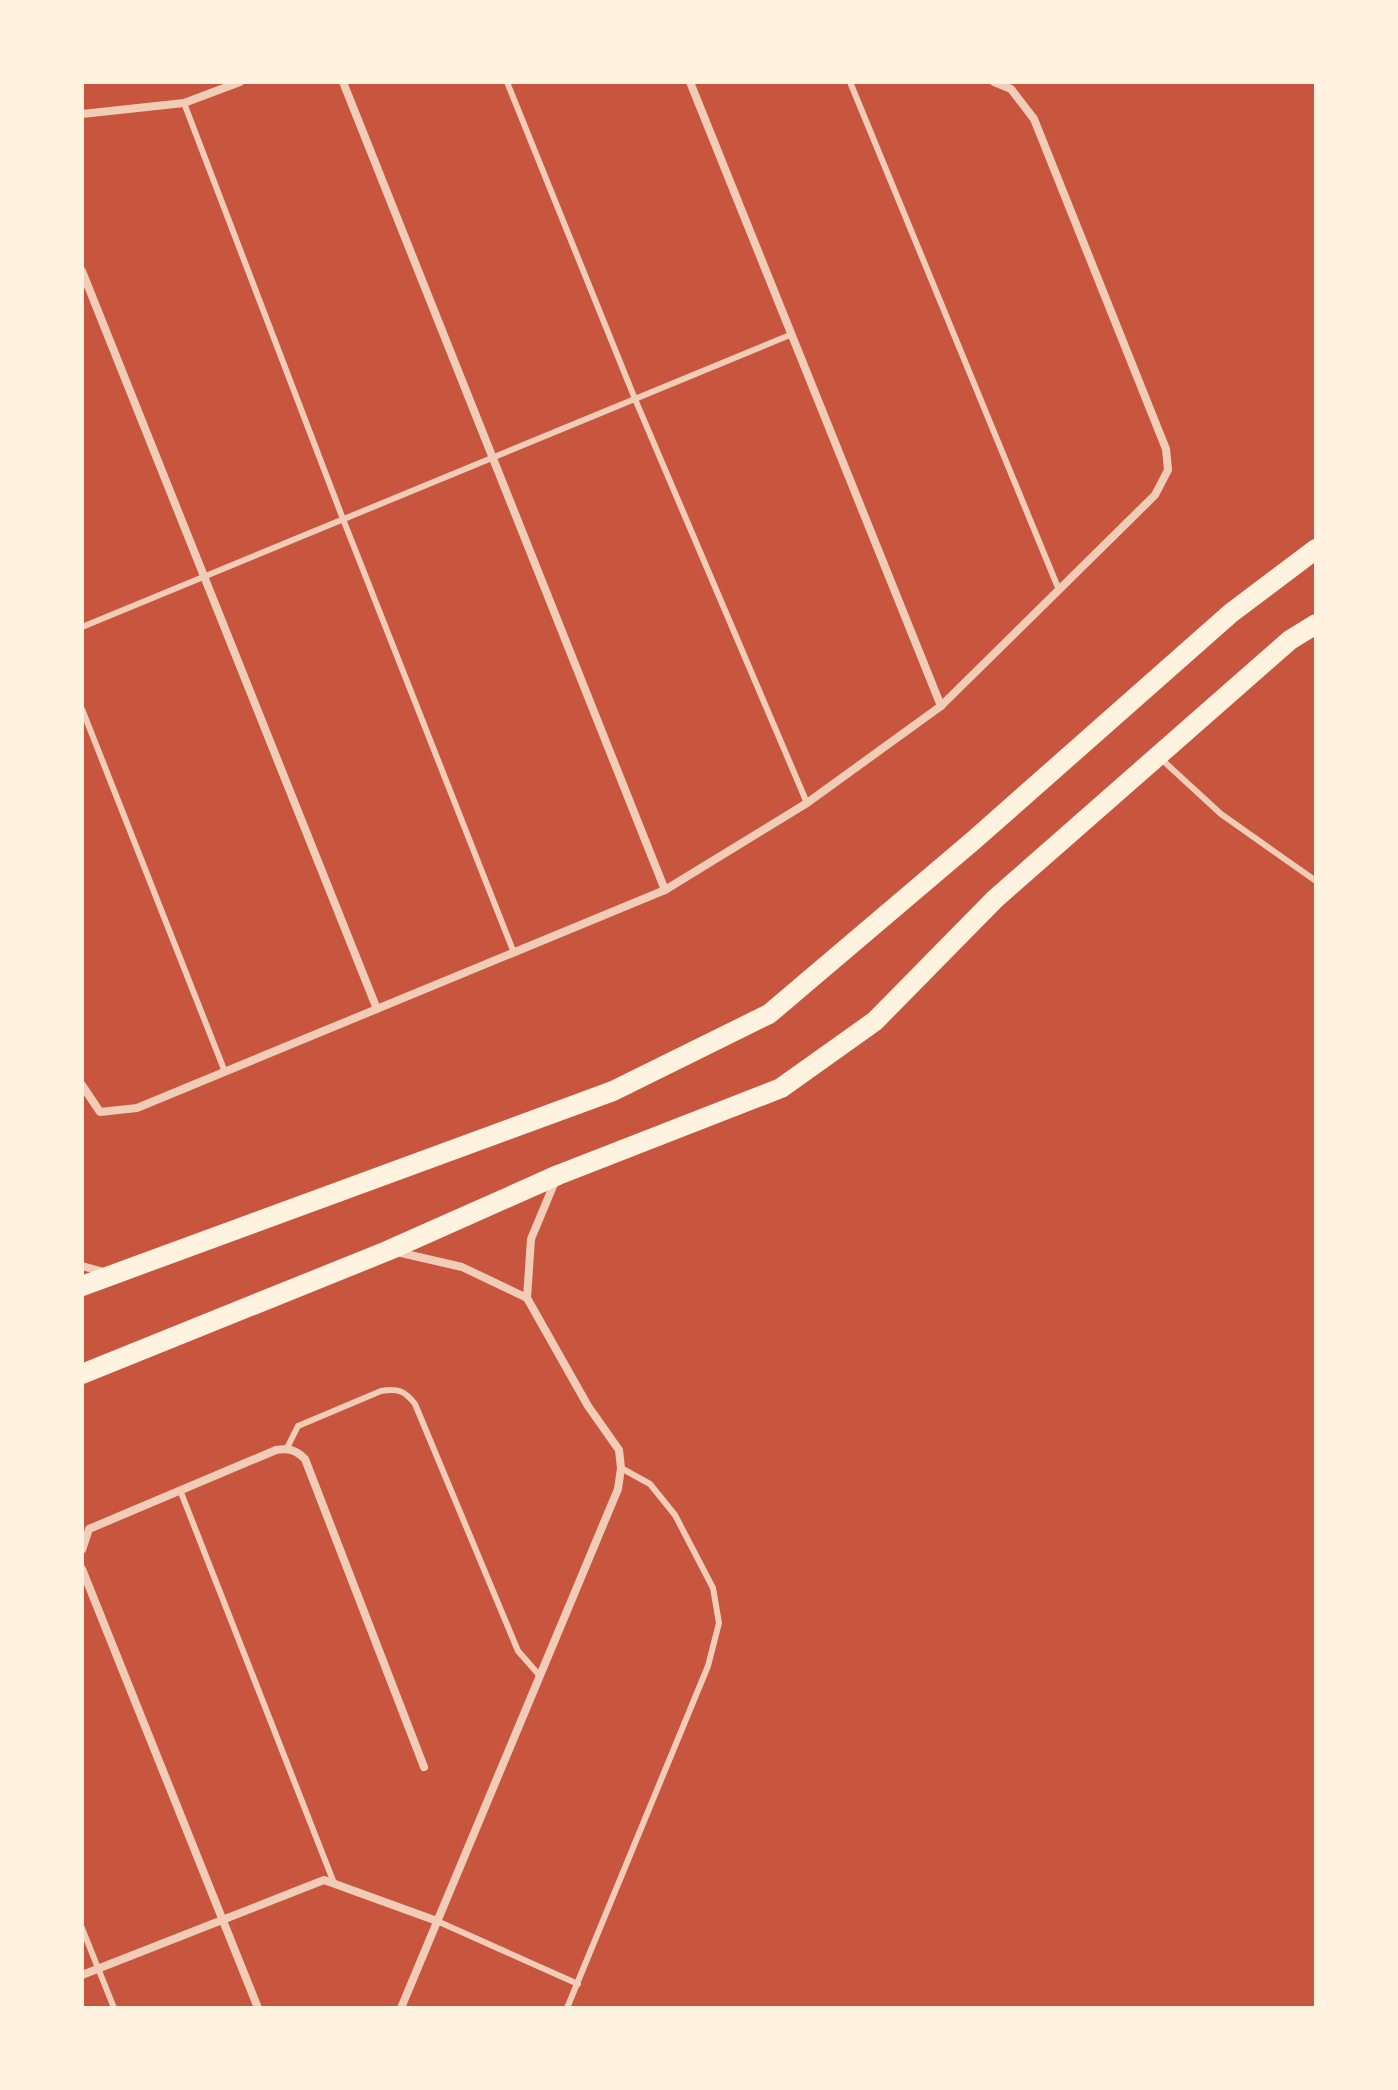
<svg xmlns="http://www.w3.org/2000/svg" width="1398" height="2090" font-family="Montserrat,sans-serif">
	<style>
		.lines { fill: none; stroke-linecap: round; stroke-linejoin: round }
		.service { stroke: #f1ccb7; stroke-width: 6 }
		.minor { stroke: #f1ccb7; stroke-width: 8 }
		.primary { stroke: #fff3e0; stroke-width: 20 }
	</style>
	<rect width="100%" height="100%" fill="#c8553d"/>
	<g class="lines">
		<g class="service">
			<polyline points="507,82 635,399 807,803"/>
			<polyline points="850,82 1059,590"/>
			<polyline points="184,103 343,519 514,953"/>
			<polyline points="82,627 790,335"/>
			<polyline points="82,709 225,1072"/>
			<polyline points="1159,757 1221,814 1316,881"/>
			<path d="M287 1448 298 1426 381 1391C398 1388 405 1391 415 1404L518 1651 540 1676"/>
			<polyline points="180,1490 334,1883"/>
			<polyline points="437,1921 578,1984"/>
			<polyline points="82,1928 114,2008"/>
			<polyline points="567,2008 708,1666 719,1623 713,1588 675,1515 650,1484 621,1468"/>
		</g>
		<g class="minor">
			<polyline points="343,82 665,890"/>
			<polyline points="690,82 941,706"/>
			<polyline points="82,114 184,103 240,82"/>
			<polyline points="82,271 377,1009"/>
			<polyline points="82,1085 100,1112 137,1108 665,890 807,803 941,706 1155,495 1168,470 1166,449 1034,119 1011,89 994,82"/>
			<polyline points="397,1252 462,1267 527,1298"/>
			<polyline points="82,1266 104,1272"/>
			<polyline points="527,1298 531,1239 556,1179"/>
			<path d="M82 1550 89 1529 276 1450C289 1448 296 1450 305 1459L424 1767"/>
			<polyline points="82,1569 258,2008"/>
			<polyline points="82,1975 324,1880 437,1921"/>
			<polyline points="401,2008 618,1489 621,1468 619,1450 588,1406 527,1298"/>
		</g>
		<g class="primary">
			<polyline points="82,1286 613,1091 769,1014 974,840 1231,613 1316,549"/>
			<polyline points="82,1374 387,1251 558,1175 781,1088 875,1021 995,899 1290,640 1316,624"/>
		</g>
	</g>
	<rect width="1398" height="2090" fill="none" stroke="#fff3e0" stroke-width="168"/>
</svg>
